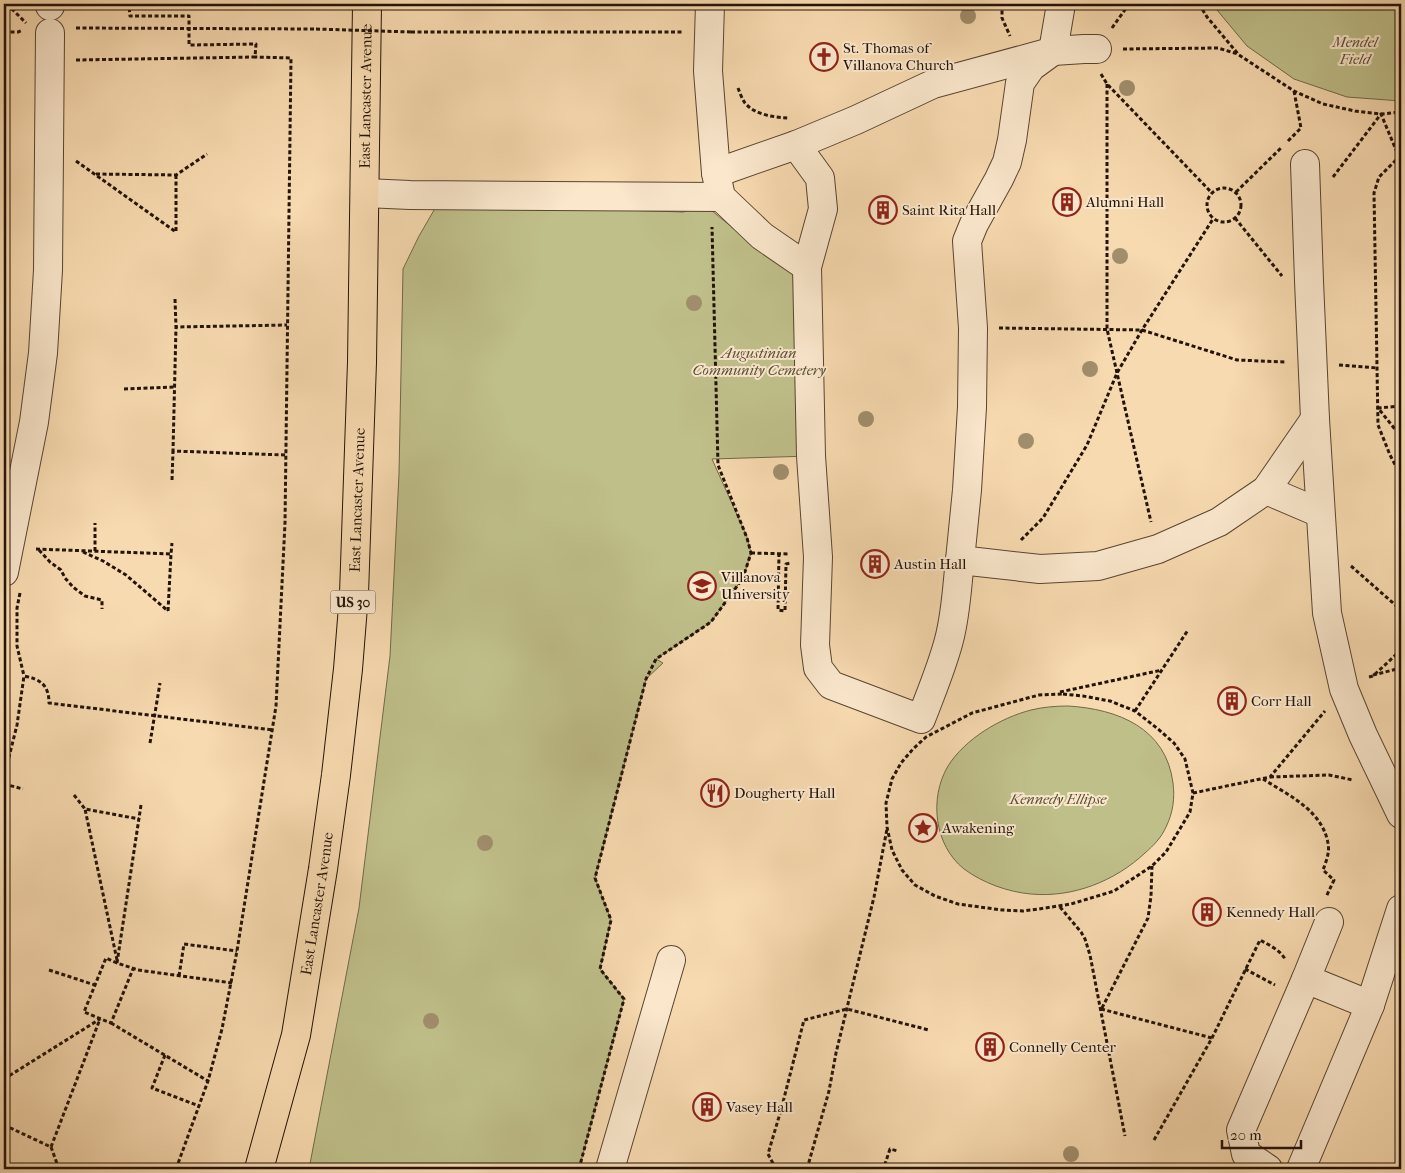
<svg xmlns="http://www.w3.org/2000/svg" width="1405" height="1173" font-family="'IM FELL French Canon',serif">
	<style>
		.green { fill: #bfbf8a; stroke: #706948 }
		.lines { fill: none; stroke-linecap: round; stroke-linejoin: round }
		.minor-casing { stroke: #584531; stroke-width: 30 }
		.highway-casing { stroke: #221307; stroke-width: 30 }
		.path { stroke: #221307; stroke-width: 3; stroke-dasharray: 4 2.5; stroke-linecap: butt }
		.minor { stroke: #fae7cc; stroke-width: 28 }
		.highway { stroke: #f8dab0; stroke-width: 28 }
		.path-bridge { stroke: #221307; stroke-width: 3; stroke-dasharray: 4 2.5; stroke-linecap: butt }
		.tree { fill: #a18e6c }
		.labels { text-anchor: middle; stroke-width: 4; stroke-linejoin: round; paint-order: stroke }
		.shield { fill: #fae7cc; stroke: #635342; stroke-width: 1 }
		.shield-label { font-size: 14px; font-weight: bold; fill: #221307 }
		.park-label { font-size: 15px; font-style: italic; fill: #594f35; stroke: #fae7cc }
		.poi-label { font-size: 15px; fill: #221307; stroke: #fae7cc; text-anchor: start }
		.street-label { font-size: 15px; fill: #221307; stroke: #fae7cc }
	</style>
	<rect width="100%" height="100%" fill="#f8dab0"/>
	<filter id="stains"><feTurbulence type="fractalNoise" baseFrequency=".004" numOctaves="4"/><feColorMatrix values="0 0 0 0 .2 0 0 0 0 .09 0 0 0 0 .02 0 0 0 .5 -.17"/></filter>
	<radialGradient id="worn" r=".72"><stop offset=".6" stop-color="#630" stop-opacity="0"/><stop offset="1" stop-color="#630" stop-opacity=".3"/></radialGradient>
	<g class="green">
		<polygon points="1212,4 1401,4 1401,101 1347,97 1294,79 1247,46"/>
		<polygon points="437,205 466,205 683,212 706,206 755,246 807,267 811,456 712,459 747,537 751,553 743,578 711,622 656,659 663,663 646,679 595,878 611,920 600,969 624,999 579,1169 309,1169 359,908 390,656 399,474 403,269 419,236"/>
		<path d="M1068 706C1118 709 1166 728 1173 783 1175 798 1173 813 1166 827 1161 838 1154 845 1145 853 1115 881 1073 898 1031 894 1008 892 983 883 964 869 934 845 929 798 948 766 965 739 1000 718 1031 710 1043 707 1056 706 1068 706Z"/>
	</g>
	<g class="lines">
		<defs>
			<g id="minor">
				<polyline points="50,4 50,6"/>
				<polyline points="710,4 708,71 716,173"/>
				<polyline points="1061,4 1053,51 1084,49 1097,49"/>
				<polyline points="1053,51 1031,67 1020,83 1012,140 1007,162 999,179 974,224 967,241 973,328 972,407 967,490 960,560 1040,569 1098,566 1158,549 1219,522 1266,490 1315,419"/>
				<path d="M796 145 820 178 823 209 807 267 811 456 818 557 815 645 818 668 831 685 921 719C931 693 942 667 949 640 956 614 957 586 960 560"/>
				<polyline points="1305,164 1309,281 1315,419 1327,613 1344,689 1363,735 1401,814"/>
				<polyline points="365,193 410,195 721,197"/>
				<polyline points="807,267 762,236 721,197 716,173 796,145 856,120 933,84 1047,53"/>
				<polyline points="1266,490 1320,513"/>
				<polyline points="4,572 34,422 43,353 48,270 50,33"/>
				<polyline points="1306,979 1329,922"/>
				<polyline points="610,1169 671,960"/>
				<polyline points="1268,1169 1246,1154 1241,1130 1306,979 1370,1005"/>
				<polyline points="1301,1169 1370,1005 1401,909"/>
			</g>
			<g id="highway">
				<path id="s1" d="M259 1169 296 1035 323 869 336 775 348 669 354 594 362 362 367 4"/>
			</g>
		</defs>
		<use href="#minor" class="minor-casing"/>
		<use href="#highway" class="highway-casing"/>
		<g class="path">
			<polyline points="7,4 26,23"/>
			<polyline points="92,4 92,6 291,7 291,4"/>
			<polyline points="1002,4 1002,18 1010,36"/>
			<polyline points="1199,4 1207,17 1239,55 1294,91 1323,104 1355,111 1381,114 1401,112"/>
			<polyline points="76,28 316,29"/>
			<polyline points="1112,28 1129,4"/>
			<polyline points="4,32 18,32 23,30"/>
			<polyline points="411,32 684,32"/>
			<polyline points="1123,49 1218,48 1238,54"/>
			<polyline points="76,60 255,57 256,44 189,45 189,16 130,16 129,6"/>
			<polyline points="1101,74 1107,84 1211,192"/>
			<polyline points="1107,84 1107,329 1117,373 1151,522"/>
			<path d="M738 88C740 93 742 99 745 103 755 115 773 117 788 118"/>
			<polyline points="1288,141 1301,128 1294,91"/>
			<polyline points="76,161 176,232"/>
			<polyline points="96,174 176,175 207,154"/>
			<polyline points="1333,177 1381,114 1399,157 1379,177 1374,193 1378,425 1390,455 1401,476"/>
			<circle cx="1224" cy="205" r="17"/>
			<polyline points="1236,192 1282,147"/>
			<polyline points="1235,218 1282,276"/>
			<polyline points="176,231 176,175"/>
			<polyline points="175,299 176,327"/>
			<polyline points="999,328 1142,330 1237,360 1285,362"/>
			<polyline points="1339,365 1377,368"/>
			<polyline points="124,389 174,387"/>
			<polyline points="1401,406 1378,408 1394,428 1401,433"/>
			<polyline points="285,455 173,451 176,327 287,325"/>
			<polyline points="172,480 173,451"/>
			<polyline points="1021,540 1043,518 1087,445 1117,373 1142,330 1213,219"/>
			<polyline points="36,549 171,554 172,543"/>
			<polyline points="39,550 50,562 61,570 65,578 73,587 85,596 102,600 102,609"/>
			<polyline points="95,551 95,523"/>
			<polyline points="83,552 103,561 126,575 168,611"/>
			<polyline points="751,553 790,554"/>
			<polyline points="779,553 778,610 785,611 786,564 791,563"/>
			<polyline points="1351,566 1401,610"/>
			<polyline points="20,593 17,608 17,646 24,676"/>
			<polyline points="168,611 171,554"/>
			<polyline points="1373,675 1401,668"/>
			<polyline points="1369,677 1373,676 1401,650"/>
			<polyline points="1060,692 1162,670"/>
			<polygon points="1063,694 1083,696 1110,701 1135,711 1158,729 1174,743 1185,759 1193,793 1190,812 1166,852 1152,866 1114,891 1071,904 1039,909 1023,911 1002,910 958,904 935,896 915,885 902,870 892,850 887,827 886,803 892,779 901,763 913,749 926,737 972,713 1039,695"/>
			<polyline points="1135,711 1188,630"/>
			<polyline points="150,743 160,683"/>
			<path d="M4 777 17 725 24 676C40 679 49 685 49 703L273 730"/>
			<polyline points="1270,777 1329,775 1353,780"/>
			<path d="M1263 779C1288 795 1322 810 1328 843 1330 852 1326 862 1323 870L1334 880 1326 897"/>
			<polyline points="4,784 23,789"/>
			<polyline points="1193,793 1270,777 1325,711"/>
			<polyline points="74,795 85,809"/>
			<polyline points="141,805 117,963 138,970 232,983"/>
			<polyline points="1060,907 1081,932 1085,939 1090,955 1125,1136"/>
			<polyline points="117,960 85,809 139,819"/>
			<polyline points="117,963 106,958 84,1012 111,1023 133,969"/>
			<polyline points="1245,969 1275,985"/>
			<polyline points="49,970 95,985"/>
			<polyline points="179,976 184,944 237,951"/>
			<polyline points="1102,1008 1148,918 1151,896 1152,866"/>
			<polyline points="1101,1009 1212,1038"/>
			<polyline points="111,1023 208,1081"/>
			<polyline points="165,1055 152,1088 199,1106"/>
			<polyline points="4,1079 100,1019"/>
			<polyline points="4,1125 51,1147 100,1019"/>
			<path d="M1154 1140 1212 1038 1260 940C1269 945 1280 950 1285 959"/>
			<polyline points="51,1147 59,1169"/>
			<polyline points="176,1169 208,1081 222,1029 237,951 276,706 285,523 291,58 255,57"/>
			<polyline points="579,1169 624,999 600,969 611,920 595,878 646,679 656,659 711,622 743,578 751,553 747,538 718,465 712,227"/>
			<polyline points="776,1169 768,1154 781,1110 804,1020 847,1009 929,1030"/>
			<polyline points="807,1169 829,1091 836,1053 874,897 887,829"/>
			<polyline points="880,1169 884,1167 890,1149 898,1151"/>
		</g>
		<use href="#minor" class="minor"/>
		<use href="#highway" class="highway"/>
		<polyline class="path-bridge" points="316,29 411,32"/>
	</g>
	<g class="tree">
		<circle cx="968" cy="16" r="8"/>
		<circle cx="1127" cy="88" r="8"/>
		<circle cx="1120" cy="256" r="8"/>
		<circle cx="694" cy="303" r="8"/>
		<circle cx="1090" cy="369" r="8"/>
		<circle cx="866" cy="419" r="8"/>
		<circle cx="1026" cy="441" r="8"/>
		<circle cx="781" cy="472" r="8"/>
		<circle cx="485" cy="843" r="8"/>
		<circle cx="431" cy="1021" r="8"/>
		<circle cx="1071" cy="1154" r="8"/>
	</g>
	<defs>
		<symbol id="church-ring" viewBox="-11 -11 22 22"><circle r="9.5" fill="#fae7cc" stroke="#8f2418" stroke-width="1.5"/><path d="M-1.2-6h2.4v3.5h3.3v2.4h-3.3V6h-2.4V-.1h-3.3v-2.4h3.3Z" fill="#8f2418"/></symbol>
		<symbol id="building-ring" viewBox="-11 -11 22 22"><circle r="9.5" fill="#fae7cc" stroke="#8f2418" stroke-width="1.5"/><path d="M-4-6H4V6H1V3H-1V6H-4ZM-2.5-4.3h1.7v1.8h-1.7ZM.8-4.3h1.7v1.8H.8ZM-2.5-1h1.7V.8h-1.7ZM.8-1h1.7V.8H.8Z" fill="#8f2418"/></symbol>
		<symbol id="university-ring" viewBox="-11 -11 22 22"><circle r="9.5" fill="#fae7cc" stroke="#8f2418" stroke-width="1.5"/><path d="M0-5L7-2L0 1L-7-2ZM-4 1L0 2.5L4 1V4Q0 6-4 4Z" fill="#8f2418"/></symbol>
		<symbol id="restaurant-ring" viewBox="-11 -11 22 22"><circle r="9.5" fill="#fae7cc" stroke="#8f2418" stroke-width="1.5"/><path d="M-5-6h1v4h1v-4h1v4h1v-4h1v5L-1.5 .5V6h-2V.5L-5-1ZM5-6V6H3V1.5H1.5Q1.5-4 5-6Z" fill="#8f2418"/></symbol>
		<symbol id="sight-ring" viewBox="-11 -11 22 22"><circle r="9.5" fill="#fae7cc" stroke="#8f2418" stroke-width="1.5"/><path d="M0-6L1.8-2.2L6-1.7L2.9 1.2L3.7 5.4L0 3.3L-3.7 5.4L-2.9 1.2L-6-1.7L-1.8-2.2Z" fill="#8f2418"/></symbol>
	</defs>
	<g fill-rule="evenodd">
		<use href="#church-ring" x="808" y="41" width="32" height="32"/>
		<use href="#building-ring" x="1051" y="186" width="32" height="32"/>
		<use href="#building-ring" x="867" y="194" width="32" height="32"/>
		<use href="#building-ring" x="859" y="548" width="32" height="32"/>
		<use href="#university-ring" x="686" y="570" width="32" height="32"/>
		<use href="#building-ring" x="1216" y="685" width="32" height="32"/>
		<use href="#restaurant-ring" x="699" y="777" width="32" height="32"/>
		<use href="#sight-ring" x="907" y="812" width="32" height="32"/>
		<use href="#building-ring" x="1191" y="896" width="32" height="32"/>
		<use href="#building-ring" x="974" y="1031" width="32" height="32"/>
		<use href="#building-ring" x="691" y="1091" width="32" height="32"/>
	</g>
	<g class="labels">
		<rect class="shield" x="330.5" y="590.5" width="45" height="23" rx="4"/>
		<g class="shield-label">
			<text x="353" y="607">US 30</text>
		</g>
		<g class="park-label">
			<text x="1355" y="47">Mendel<tspan x="1355" dy="17">Field</tspan></text>
			<text x="759" y="358">Augustinian<tspan x="759" dy="17">Community Cemetery</tspan></text>
			<text x="1058" y="804">Kennedy Ellipse</text>
		</g>
		<g class="poi-label">
			<text x="843" y="53">St. Thomas of<tspan x="843" dy="17">Villanova Church</tspan></text>
			<text x="1086" y="207">Alumni Hall</text>
			<text x="902" y="215">Saint Rita Hall</text>
			<text x="894" y="569">Austin Hall</text>
			<text x="721" y="582">Villanova<tspan x="721" dy="17">University</tspan></text>
			<text x="1251" y="706">Corr Hall</text>
			<text x="734" y="798">Dougherty Hall</text>
			<text x="942" y="833">Awakening</text>
			<text x="1226" y="917">Kennedy Hall</text>
			<text x="1009" y="1052">Connelly Center</text>
			<text x="726" y="1112">Vasey Hall</text>
		</g>
		<g class="street-label">
			<text dy="5" stroke="none"><textPath href="#s1" startOffset="1082">East Lancaster Avenue</textPath></text>
			<text dy="5" stroke="none"><textPath href="#s1" startOffset="678">East Lancaster Avenue</textPath></text>
			<text dy="5" stroke="none"><textPath href="#s1" startOffset="272">East Lancaster Avenue</textPath></text>
		</g>
	</g>
	<rect width="1405" height="1173" fill="none" stroke="#f8dab0" stroke-width="20"/>
	<rect x="5" y="5" width="1395" height="1163" fill="none" stroke="#221307" stroke-width="2.5"/>
	<rect x="10" y="10" width="1385" height="1153" fill="none" stroke="#221307"/>
	<path d="M1222 1140v8h79v-8" fill="none" stroke="#221307" stroke-width="2.5"/>
	<text x="1230" y="1140" font-size="15" fill="#221307" stroke="#fae7cc" stroke-width="4" paint-order="stroke">20 m</text>
	<rect width="100%" height="100%" filter="url(#stains)"/>
	<rect width="100%" height="100%" fill="url(#worn)"/>
</svg>
